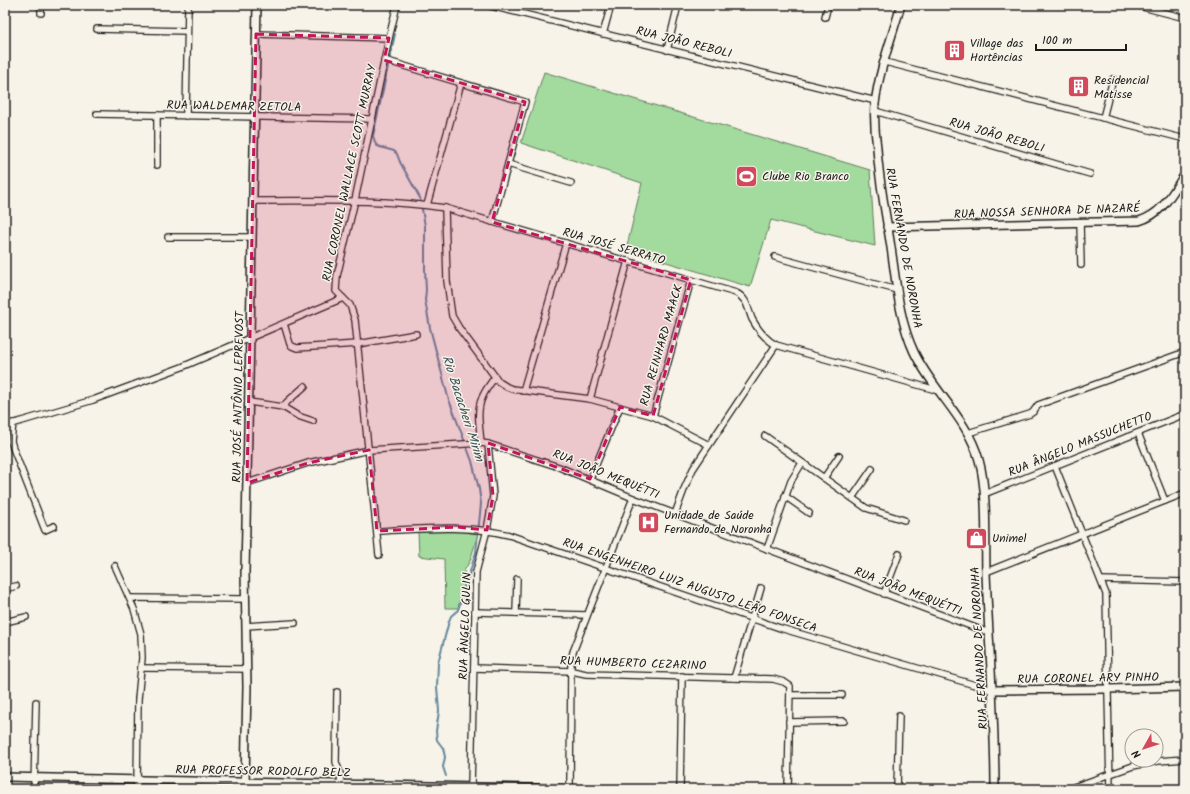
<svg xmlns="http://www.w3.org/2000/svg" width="1190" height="794" font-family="Kalam,sans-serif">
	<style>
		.green { fill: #a3da9e; stroke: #607b5d }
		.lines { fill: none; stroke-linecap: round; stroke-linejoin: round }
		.stream { stroke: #62879c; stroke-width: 2 }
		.street-casing { stroke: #1c1c1c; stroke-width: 8 }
		.secondary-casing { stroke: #1c1c1c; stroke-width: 10 }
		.street { stroke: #f7f3e8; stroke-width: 5.5 }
		.secondary { stroke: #f7f3e8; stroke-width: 7 }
		.marked { fill: #c2185b; fill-opacity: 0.2; stroke: #c2185b; stroke-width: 3; stroke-dasharray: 8 5; stroke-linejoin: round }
		.labels { text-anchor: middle; stroke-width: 3; stroke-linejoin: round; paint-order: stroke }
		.street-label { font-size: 12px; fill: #1c1c1c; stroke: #f7f3e8 }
		.poi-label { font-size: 12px; fill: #1c1c1c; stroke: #f7f3e8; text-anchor: start }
		.water-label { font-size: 13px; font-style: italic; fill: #3f525c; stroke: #f7f3e8 }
	</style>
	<rect width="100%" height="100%" fill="#f7f3e8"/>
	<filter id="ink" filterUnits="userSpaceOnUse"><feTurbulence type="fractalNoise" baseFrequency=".025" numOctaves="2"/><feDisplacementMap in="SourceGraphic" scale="8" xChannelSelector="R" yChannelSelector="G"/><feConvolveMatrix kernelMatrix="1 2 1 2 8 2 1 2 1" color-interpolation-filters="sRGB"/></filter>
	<g filter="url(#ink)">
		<g class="green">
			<polygon points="544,72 870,170 875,246 771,220 750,287 626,250 642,183 521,143"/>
			<polygon points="459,531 478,534 470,561 465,569 464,572 466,579 458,608 445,608 444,559 419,556 418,532"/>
		</g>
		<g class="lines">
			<polyline class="stream" points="395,34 373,136 376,145 380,147 394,151 397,154 400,162 420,198 425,226 425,270 426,290 425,300 430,328 448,397 472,461 479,489 481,504 476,552 458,610 451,616 449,621 438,663 437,687 439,711 436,731 437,740 443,748 445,757 443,767 446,776"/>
			<defs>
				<g id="street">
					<polyline points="41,5 41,13"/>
					<polyline points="487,5 876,101"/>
					<polyline points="1135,5 1185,18"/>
					<polyline points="825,17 828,5"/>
					<polyline points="97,29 187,31"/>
					<polyline points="256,34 389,38"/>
					<polyline points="603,34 611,5"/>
					<polyline points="667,50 678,5"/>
					<polyline points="384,60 525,102 492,222"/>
					<polyline points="885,62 1185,139"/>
					<polyline points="875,111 1090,174"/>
					<polyline points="97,114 372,119"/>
					<polyline points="157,115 157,165"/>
					<polyline points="186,116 188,5"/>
					<polyline points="1103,118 1113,79"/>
					<polyline points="508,164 571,183"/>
					<path d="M253 201C317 201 381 198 445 208L736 293C747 298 748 309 752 319 758 330 765 339 776 345L936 390"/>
					<polyline points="427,205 461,83"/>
					<polyline points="445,208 447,281 452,316 459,328 499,382 507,387 512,389 590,399 653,416 709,445"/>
					<polyline points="1080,222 1081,265"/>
					<polyline points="168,237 252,237"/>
					<polyline points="775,257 897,290"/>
					<polyline points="284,324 290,344 292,346 297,348 358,344 416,334"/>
					<polyline points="523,391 566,243"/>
					<polyline points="590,399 628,261"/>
					<polyline points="249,402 283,407 298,416 313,421"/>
					<polyline points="283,407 287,402 305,386"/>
					<polyline points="653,416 691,280"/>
					<polyline points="13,423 11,441 13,448 45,530 54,526"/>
					<polyline points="5,426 93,400 182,367 343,298"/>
					<polyline points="968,433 1030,414 1033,412 1038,405 1185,352"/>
					<polyline points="1138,433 1165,501"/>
					<polyline points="765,436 866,508 904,520"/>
					<path d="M481 443C480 429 476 411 482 398 485 390 490 384 495 377"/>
					<polyline points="1055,466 1106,594 1110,789"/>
					<polyline points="824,478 839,456"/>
					<polyline points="590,479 620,407"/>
					<polyline points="247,483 308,463 369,450 481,443 488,444 559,467 633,498 989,633"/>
					<polyline points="984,494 1185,414"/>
					<polyline points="785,496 809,513"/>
					<polyline points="852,498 872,469"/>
					<polyline points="675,514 685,487 693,469 709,445 776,345"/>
					<path d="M377 531C421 529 465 524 509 535L780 628 992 690"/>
					<polyline points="767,549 791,481 802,463"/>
					<polyline points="379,555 355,320 350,305 336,291 337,276 355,200 389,38 397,5"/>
					<polyline points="115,566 134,609 141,634 142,658 138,699 137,789"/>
					<polyline points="986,572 1185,493"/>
					<polyline points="1101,580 1185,582"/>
					<polyline points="5,589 16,586"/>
					<polyline points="884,594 899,554"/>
					<polyline points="130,598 245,599"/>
					<polyline points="475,612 587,615"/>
					<polyline points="516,613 517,579"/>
					<polyline points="5,622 26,617"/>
					<polyline points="246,626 295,623"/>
					<polyline points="141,668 247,669"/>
					<polyline points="474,668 572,671 586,674 773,679 784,682 790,686 788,789"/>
					<polyline points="734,678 761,588"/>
					<polyline points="337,692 336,762 340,773 341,784"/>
					<polyline points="790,695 842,695"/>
					<polyline points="789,722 844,721"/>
					<polyline points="471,787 476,572 487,530 493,496 488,444"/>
					<polyline points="34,789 36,702"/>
					<polyline points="245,789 245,782"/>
					<polyline points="570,789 571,663 573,652 633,498"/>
					<polyline points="680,789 682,676"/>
					<polyline points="897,789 899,716"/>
					<polyline points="1068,789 1133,766 1158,761 1185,759"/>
				</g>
				<g id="secondary">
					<path d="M901 5C892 37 879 70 875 104 874 118 875 134 877 148 879 180 885 210 890 241 896 278 898 318 914 352 932 390 968 419 979 460 988 493 985 538 986 573 989 645 995 717 995 789"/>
					<path d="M887 227 1139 221C1163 214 1172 193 1185 174"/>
					<polyline points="992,690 1108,689 1185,687"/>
					<polyline points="5,777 569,789"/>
					<polyline points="245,782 247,687 245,572 257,5"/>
				</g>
			</defs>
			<use href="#street" class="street-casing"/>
			<use href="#secondary" class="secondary-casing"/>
			<use href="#street" class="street"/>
			<use href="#secondary" class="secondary"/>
		</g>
	</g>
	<path class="marked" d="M256 34 389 38 384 60 525 102 492 222 691 280 653 416 620 407 590 479 488 443 493 496 487 530 457 527 377 531 369 450 308 463 247 483Z"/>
	<defs>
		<symbol id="building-square" viewBox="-11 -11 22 22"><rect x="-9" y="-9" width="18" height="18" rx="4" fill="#d1495b" stroke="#f7f3e8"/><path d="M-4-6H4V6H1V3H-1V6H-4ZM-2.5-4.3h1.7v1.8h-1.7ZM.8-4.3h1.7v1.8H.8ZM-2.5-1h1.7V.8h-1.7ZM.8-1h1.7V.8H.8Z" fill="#fff"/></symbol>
		<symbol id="stadium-square" viewBox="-11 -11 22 22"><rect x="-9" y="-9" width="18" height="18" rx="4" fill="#d1495b" stroke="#f7f3e8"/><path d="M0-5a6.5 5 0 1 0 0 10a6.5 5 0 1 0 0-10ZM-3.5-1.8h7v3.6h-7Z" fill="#fff"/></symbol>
		<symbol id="hospital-square" viewBox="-11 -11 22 22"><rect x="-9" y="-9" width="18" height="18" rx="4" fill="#d1495b" stroke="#f7f3e8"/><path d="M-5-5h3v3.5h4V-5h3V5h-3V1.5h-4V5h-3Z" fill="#fff"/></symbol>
		<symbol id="shop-square" viewBox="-11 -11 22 22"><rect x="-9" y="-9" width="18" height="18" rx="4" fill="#d1495b" stroke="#f7f3e8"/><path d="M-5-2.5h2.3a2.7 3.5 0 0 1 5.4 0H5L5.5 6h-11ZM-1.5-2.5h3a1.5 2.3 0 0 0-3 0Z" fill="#fff"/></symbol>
	</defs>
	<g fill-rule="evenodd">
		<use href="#building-square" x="942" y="38" width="25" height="25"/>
		<use href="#building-square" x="1066" y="74" width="25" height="25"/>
		<use href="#stadium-square" x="734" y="164" width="25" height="25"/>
		<use href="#hospital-square" x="636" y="510" width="25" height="25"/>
		<use href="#shop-square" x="964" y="526" width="25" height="25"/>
	</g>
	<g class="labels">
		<g class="street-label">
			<text transform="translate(684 42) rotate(14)" y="4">RUA JOÃO REBOLI</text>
			<text transform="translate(234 106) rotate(1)" y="4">RUA WALDEMAR ZETOLA</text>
			<text transform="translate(997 135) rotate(16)" y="4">RUA JOÃO REBOLI</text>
			<text transform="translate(349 173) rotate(-78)" y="4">RUA CORONEL WALLACE SCOTT MURRAY</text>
			<text transform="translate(1047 211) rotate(-2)" y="4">RUA NOSSA SENHORA DE NAZARÉ</text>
			<text transform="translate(614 246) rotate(16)" y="4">RUA JOSÉ SERRATO</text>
			<text transform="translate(904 248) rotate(80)" y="4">RUA FERNANDO DE NORONHA</text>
			<text transform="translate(661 345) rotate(-74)" y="4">RUA REINHARD MAACK</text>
			<text transform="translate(238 397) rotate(-89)" y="4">RUA JOSÉ ANTÔNIO LEPREVOST</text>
			<text transform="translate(1080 444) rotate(-22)" y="4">RUA ÂNGELO MASSUCHETTO</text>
			<text transform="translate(606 474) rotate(22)" y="4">RUA JOÃO MEQUÉTTI</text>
			<text transform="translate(690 585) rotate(19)" y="4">RUA ENGENHEIRO LUIZ AUGUSTO LEÃO FONSECA</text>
			<text transform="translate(908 591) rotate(21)" y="4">RUA JOÃO MEQUÉTTI</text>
			<text transform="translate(465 626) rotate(-88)" y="4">RUA ÂNGELO GULIN</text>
			<text transform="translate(979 648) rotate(-93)" y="4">RUA FERNANDO DE NORONHA</text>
			<text transform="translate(633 663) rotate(2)" y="4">RUA HUMBERTO CEZARINO</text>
			<text transform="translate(1088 678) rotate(-1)" y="4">RUA CORONEL ARY PINHO</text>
			<text transform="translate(263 771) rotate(1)" y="4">RUA PROFESSOR RODOLFO BELZ</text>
		</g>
		<g class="poi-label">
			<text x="970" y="47">Village das<tspan x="970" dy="14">Hortências</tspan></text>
			<text x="1094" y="84">Residencial<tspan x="1094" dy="14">Matisse</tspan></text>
			<text x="762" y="180">Clube Rio Branco</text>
			<text x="664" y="519">Unidade de Saúde<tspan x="664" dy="14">Fernando de Noronha</tspan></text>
			<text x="992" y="542">Unimel</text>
		</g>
		<g class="water-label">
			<text transform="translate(464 408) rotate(72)" y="5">Rio Bacacheri Mirim</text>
		</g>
	</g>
	<rect width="1190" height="794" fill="none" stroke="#f7f3e8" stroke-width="20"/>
	<rect x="10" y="10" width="1170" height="774" fill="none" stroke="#1c1c1c" stroke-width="1.5" filter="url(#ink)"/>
	<g transform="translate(1144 748) rotate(231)"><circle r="19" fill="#f7f3e8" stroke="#9f9d96"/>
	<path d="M0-3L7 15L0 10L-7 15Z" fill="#d1495b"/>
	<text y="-6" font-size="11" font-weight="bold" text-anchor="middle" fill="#1c1c1c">N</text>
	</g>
	<path d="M1036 44v6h90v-6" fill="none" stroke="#1c1c1c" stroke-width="2"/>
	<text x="1042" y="44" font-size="12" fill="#1c1c1c" stroke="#f7f3e8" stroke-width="3" paint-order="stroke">100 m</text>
</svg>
